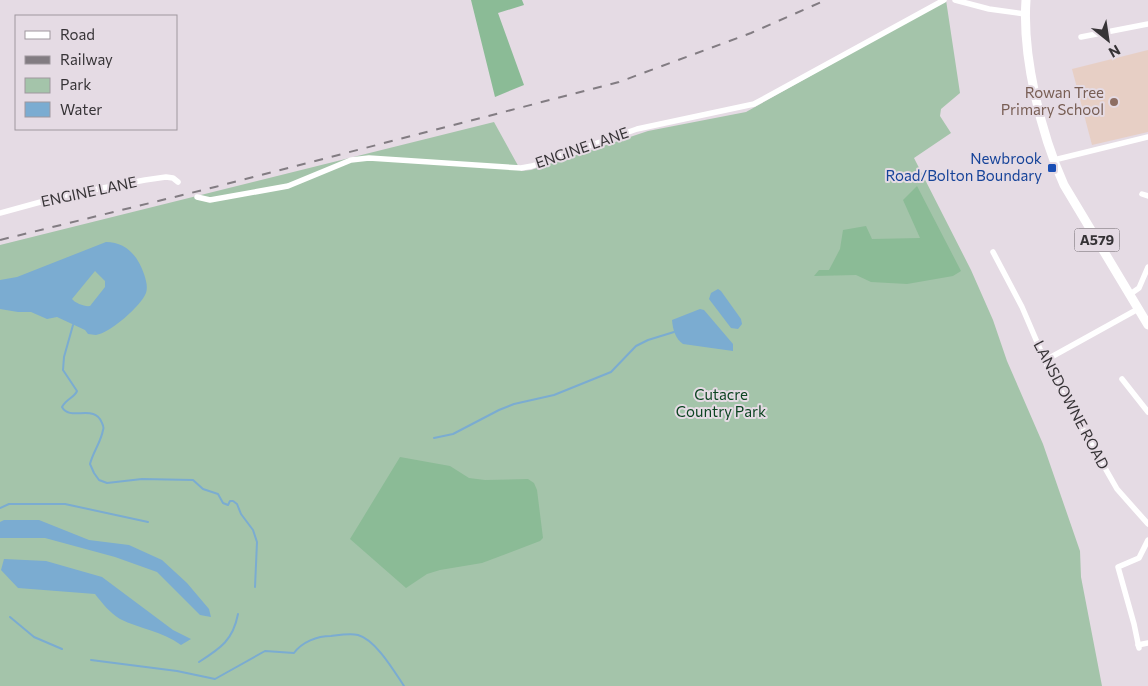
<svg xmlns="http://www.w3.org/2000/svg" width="1148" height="686" font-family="Commissioner,sans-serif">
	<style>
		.education { fill: #e7cfc5 }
		.green { fill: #a4c4aa }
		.forest { fill: #8bbb96 }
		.water { fill: #7bacd1; fill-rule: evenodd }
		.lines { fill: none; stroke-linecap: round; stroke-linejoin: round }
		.stream { stroke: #7bacd1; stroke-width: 2 }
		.minor { stroke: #fff; stroke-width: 5.5 }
		.highway { stroke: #fff; stroke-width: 9 }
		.rail { stroke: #827c82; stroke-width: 2; stroke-dasharray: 9 9; stroke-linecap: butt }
		.education-dot { fill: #8d6e63; stroke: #e5dbe4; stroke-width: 2 }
		.transit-dot { fill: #1a4fb4; stroke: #e5dbe4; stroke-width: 2 }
		.labels { text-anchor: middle; stroke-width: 4; stroke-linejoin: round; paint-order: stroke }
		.shield { fill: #e5dbe4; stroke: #6a656a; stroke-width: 1 }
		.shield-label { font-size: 14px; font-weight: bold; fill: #363336 }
		.education-label { font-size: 15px; fill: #785e54; stroke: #e5dbe4; text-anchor: end }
		.street-label { font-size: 15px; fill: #363336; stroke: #e5dbe4 }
		.transit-label { font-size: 15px; fill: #164399; stroke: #e5dbe4; text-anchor: end }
		.park-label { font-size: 15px; fill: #0c4421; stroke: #e5dbe4 }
	</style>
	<rect width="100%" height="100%" fill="#e5dbe4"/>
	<polygon class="education" points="1148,50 1148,132 1092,145 1072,69"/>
	<polygon class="green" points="946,0 960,93 941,109 940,116 951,133 914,158 971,270 993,320 1007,361 1043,444 1080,551 1081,577 1102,686 0,686 0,245 494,122 521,171 531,170 648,131 746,112"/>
	<g class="forest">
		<polygon points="471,0 522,0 524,5 498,13 524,85 495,97"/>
		<polygon points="917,186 961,271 953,276 907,284 871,282 856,275 814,276 819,270 829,270 840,249 843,230 866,226 872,239 920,238 903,200"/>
		<polygon points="400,457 450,466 469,478 485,480 528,479 534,483 537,490 543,538 540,541 482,563 440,570 427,574 406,588 350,539"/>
	</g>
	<g class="water">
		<path d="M106 242C126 242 138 256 144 274 146 280 148 287 146 293 141 306 110 333 96 335 93 335 91 334 88 334L85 330 57 317 47 319 31 312H18L0 309V280L17 277ZM95 271 105 281V287L90 306C85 307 75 303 72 299Z"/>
		<polygon points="718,289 721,291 741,319 742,324 738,329 731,328 709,299 711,293"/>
		<path d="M700 309 704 310 733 344V351L683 344C675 338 673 330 672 320Z"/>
		<polygon points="4,520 39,520 89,540 129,545 162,560 187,583 209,609 211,617 200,615 157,572 115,557 45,538 0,538 0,522"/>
		<path d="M4 559 46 561 102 577 173 630 191 639 181 645C162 631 140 629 120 619 110 613 102 603 95 594L18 588 1 570Z"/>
	</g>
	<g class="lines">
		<g class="stream">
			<path d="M73 325 64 357 63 370 77 391C74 398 66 399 62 407 70 422 95 403 102 423 103 425 104 428 103 430 101 442 93 452 90 464L94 473 99 480 107 483 142 479 193 480 203 489 218 494 223 503 228 505 230 501H233L237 504 241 514 253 530 257 542 255 587"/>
			<polyline points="434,438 453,434 499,410 514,404 554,395 611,372 636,346 648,340 674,332"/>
			<polyline points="0,508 9,504 65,504 148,522"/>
			<polyline points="10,617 34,637 62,649"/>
			<path d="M91 660 177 671 215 679 265 651 294 653C302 642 317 636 331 636 339 635 350 633 358 635 376 640 394 671 404 686"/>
			<path d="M199 662C221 648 233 640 238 614"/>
		</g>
		<g class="minor">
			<polyline points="955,0 989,9 1025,14"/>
			<polyline points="1081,37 1148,24"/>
			<polyline points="1054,160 1148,137"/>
			<polyline points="1142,194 1148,196"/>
			<polyline points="197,197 210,200 288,186 351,160 369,158 521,168 532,166 637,129 754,104 944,0"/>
			<polyline points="0,213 66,195 145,180 166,177 173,178 178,182"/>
			<polyline points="993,252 1022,307 1049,370 1117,489 1148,524"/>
			<polyline points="1129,295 1139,288 1148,267"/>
			<polyline points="1044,361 1138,309"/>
			<polyline points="1122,379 1148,412"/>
			<polyline points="1138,645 1148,643"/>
			<polyline points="1139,648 1134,624 1118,567 1139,558 1148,540"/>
		</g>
		<path class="highway" d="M1026 0C1022 56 1041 134 1064 185L1148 325"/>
		<polyline class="rail" points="0,240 215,187 619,82 751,33 826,0"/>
	</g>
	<circle class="education-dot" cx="1114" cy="102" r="5"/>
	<rect class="transit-dot" x="1047" y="163" width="10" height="10" rx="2.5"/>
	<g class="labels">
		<rect class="shield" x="1074.5" y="228.5" width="45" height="23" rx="4"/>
		<g class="shield-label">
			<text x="1097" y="245">A579</text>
		</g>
		<g class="education-label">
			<text x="1104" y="98">Rowan Tree<tspan x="1104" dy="17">Primary School</tspan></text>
		</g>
		<g class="street-label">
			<text transform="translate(582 148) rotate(-19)" y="5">ENGINE LANE</text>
			<text transform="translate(89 192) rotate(-12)" y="5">ENGINE LANE</text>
			<text transform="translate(1071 405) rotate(62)" y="5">LANSDOWNE ROAD</text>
		</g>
		<g class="transit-label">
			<text x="1042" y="164">Newbrook<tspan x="1042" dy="17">Road/Bolton Boundary</tspan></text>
		</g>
		<g class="park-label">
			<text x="721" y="400">Cutacre<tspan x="721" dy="17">Country Park</tspan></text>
		</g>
	</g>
	<rect x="15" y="15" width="162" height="115" fill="#e5dbe4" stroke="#9f989e"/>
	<rect x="25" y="31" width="25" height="8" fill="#ffffff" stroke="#9f989e"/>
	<text x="60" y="40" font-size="15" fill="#363336">Road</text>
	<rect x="25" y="56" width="25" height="8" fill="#827c82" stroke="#9f989e"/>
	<text x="60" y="65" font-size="15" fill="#363336">Railway</text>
	<rect x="25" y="78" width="25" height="15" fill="#a4c4aa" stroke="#9f989e"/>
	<text x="60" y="90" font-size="15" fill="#363336">Park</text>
	<rect x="25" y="102" width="25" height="15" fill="#7bacd1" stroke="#9f989e"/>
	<text x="60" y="115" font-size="15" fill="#363336">Water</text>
	<g transform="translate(1108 40) rotate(150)" stroke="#e5dbe4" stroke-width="4" paint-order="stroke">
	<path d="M0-4L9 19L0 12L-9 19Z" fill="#363336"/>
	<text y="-8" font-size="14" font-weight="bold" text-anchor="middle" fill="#363336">N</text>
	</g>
</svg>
